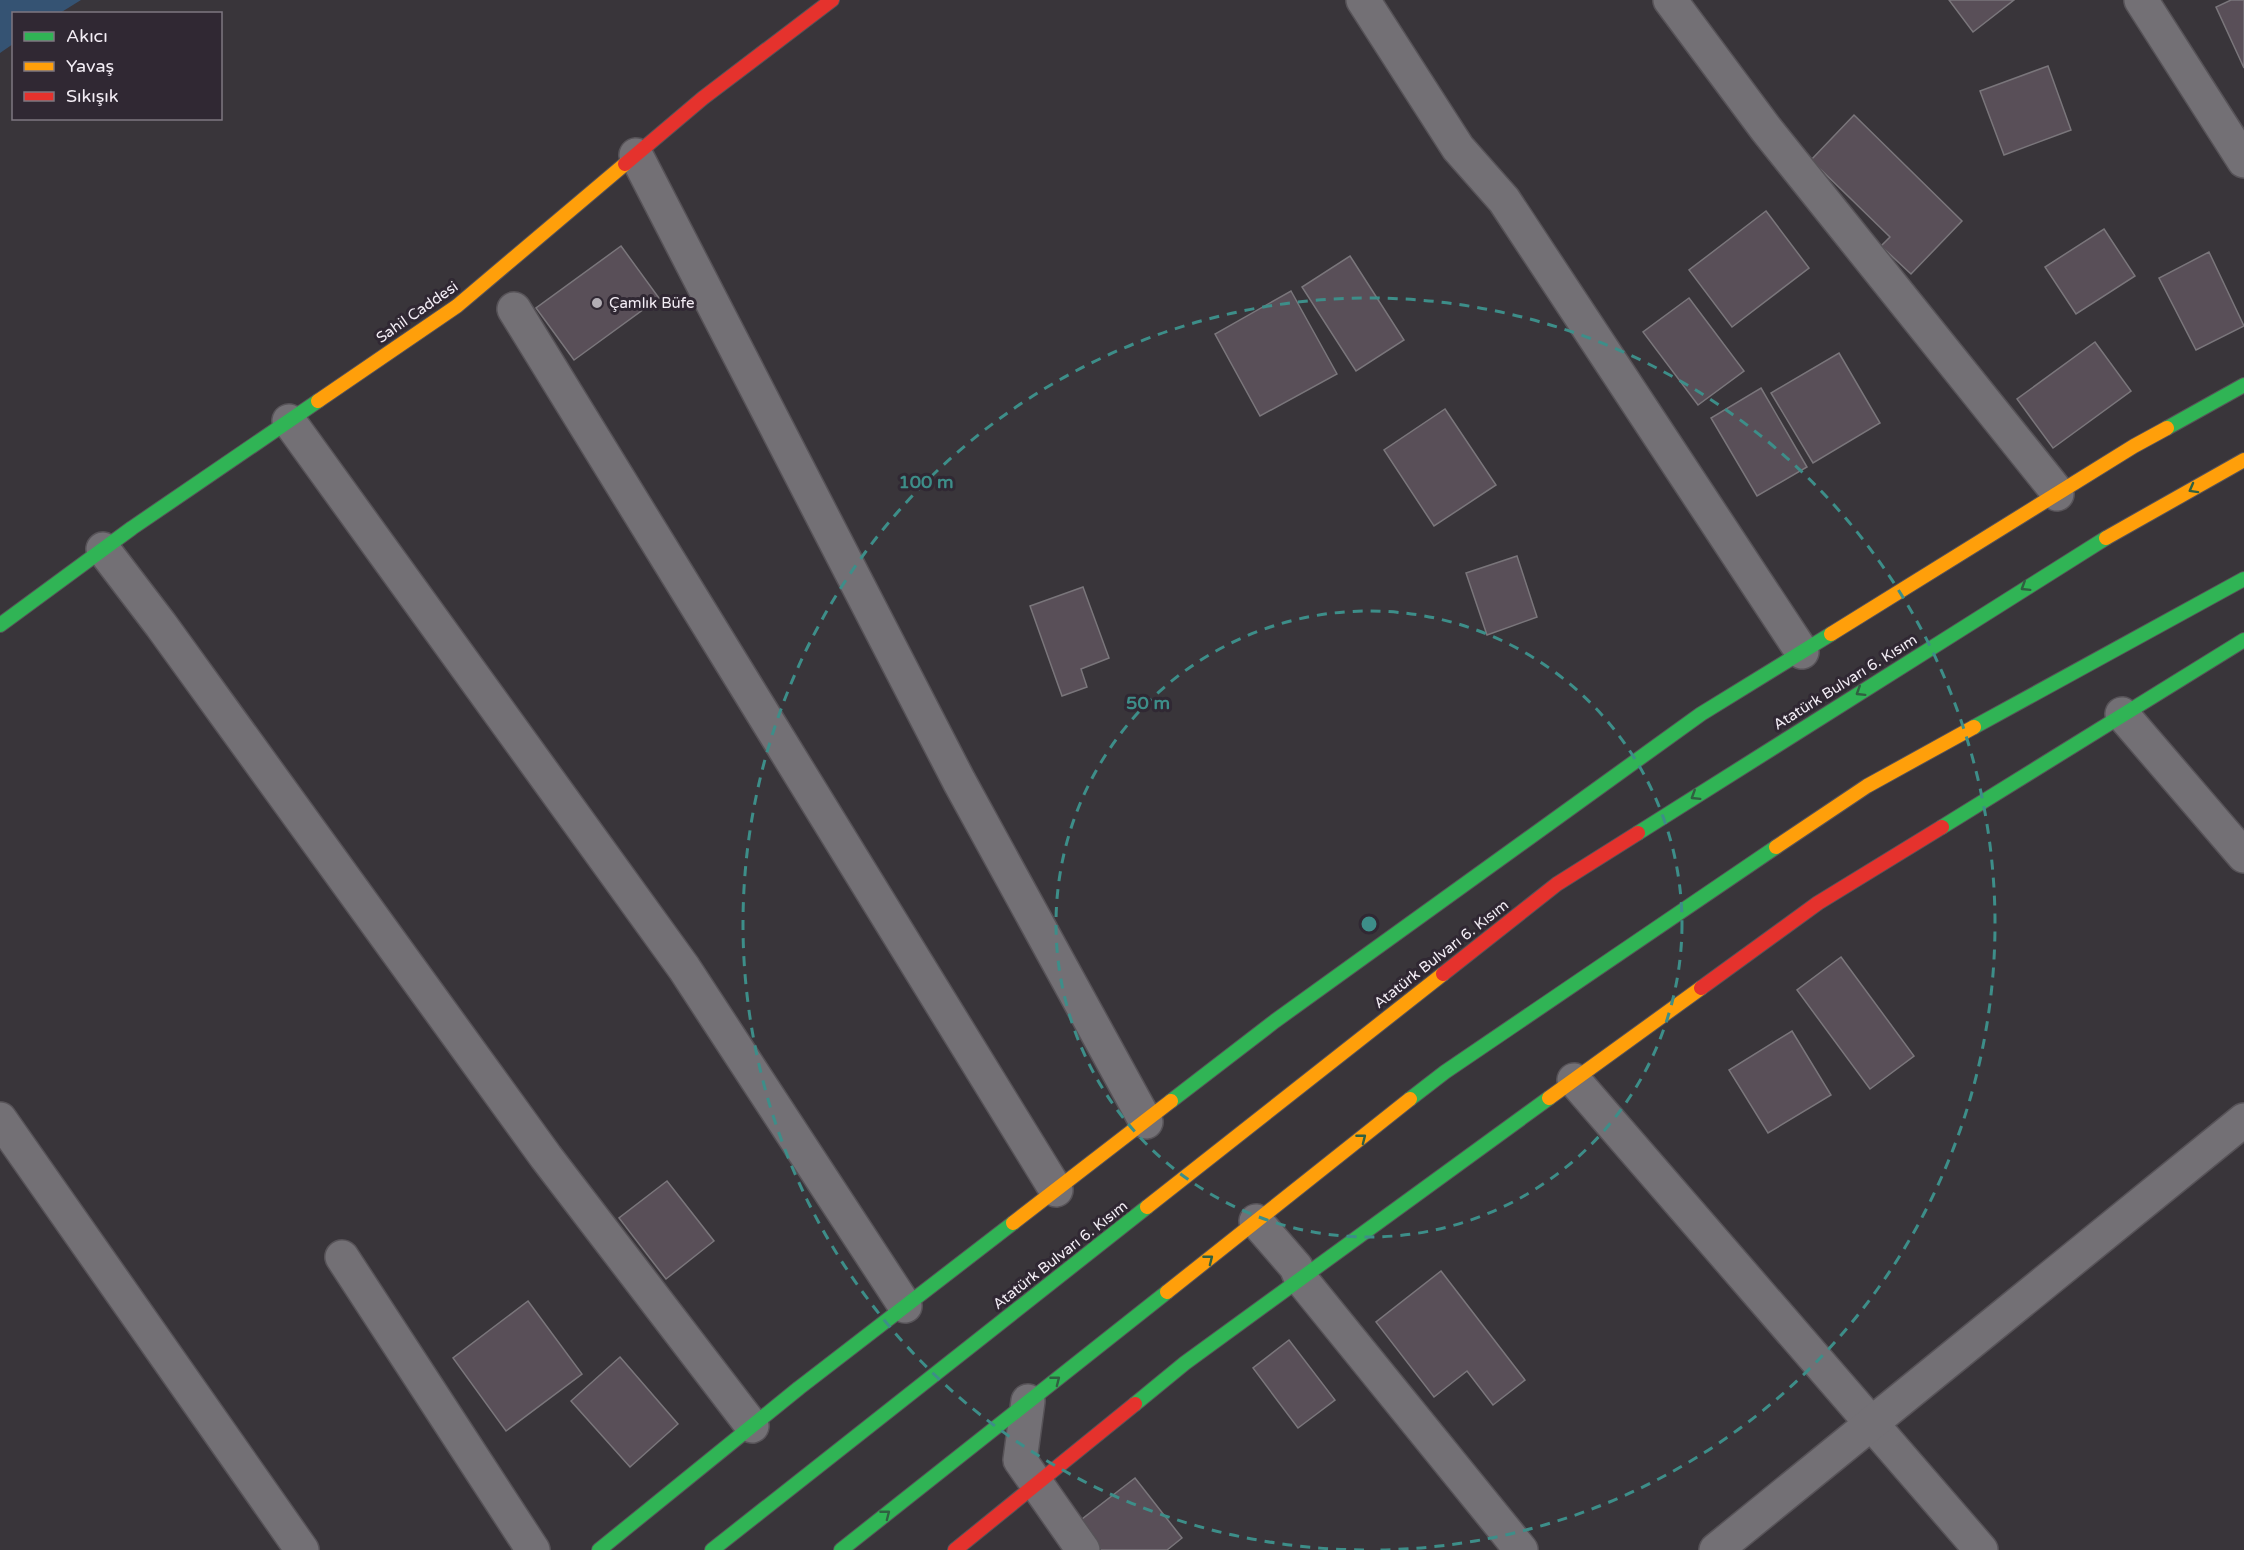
<svg xmlns="http://www.w3.org/2000/svg" width="2244" height="1550" font-family="'Varela Round',sans-serif">
	<style>
		.water { fill: #355373 }
		.building { fill: #594f58; stroke: #7a767b; stroke-width: 1.5 }
		.lines { fill: none; stroke-linecap: round; stroke-linejoin: round }
		.street-casing { stroke: #575358; stroke-width: 36 }
		.fast-casing { stroke: #575358; stroke-width: 16 }
		.slow-casing { stroke: #575358; stroke-width: 16 }
		.jam-casing { stroke: #575358; stroke-width: 16 }
		.street { stroke: #737075; stroke-width: 33 }
		.fast { stroke: #30b455; stroke-width: 14 }
		.slow { stroke: #ff9f0a; stroke-width: 14 }
		.jam { stroke: #e5322d; stroke-width: 14 }
		.oneway { stroke: #306041 }
		.ring { fill: none; stroke: #3d8e89; stroke-width: 3; stroke-dasharray: 10 8 }
		.poi-dot { fill: #b2adb4; stroke: #302833; stroke-width: 2 }
		.labels { text-anchor: middle; stroke-width: 6; stroke-linejoin: round; paint-order: stroke }
		.poi-label { font-size: 15px; fill: #f3edf5; stroke: #302833; text-anchor: start }
		.street-label { font-size: 15px; fill: #f3edf5; stroke: #302833 }
		.centre { fill: #3d8e89; stroke: #302833; stroke-width: 3 }
		.ring-label { font-size: 18px; text-anchor: middle; font-weight: bold; fill: #3d8e89; stroke: #302833; stroke-width: 6; stroke-linejoin: round; paint-order: stroke }
	</style>
	<rect width="100%" height="100%" fill="#39353a"/>
	<polygon class="water" points="0,0 81,0 60,13 14,14 13,44 0,53"/>
	<g class="building">
		<polygon points="1949,0 2014,0 1973,32"/>
		<polygon points="2231,0 2244,0 2244,68 2216,7"/>
		<polygon points="2048,66 2071,130 2004,155 1980,91"/>
		<polygon points="1854,115 1962,221 1911,274 1881,246 1890,237 1811,160"/>
		<polygon points="1766,211 1809,268 1732,327 1689,270"/>
		<polygon points="2104,229 2135,276 2076,314 2045,267"/>
		<polygon points="621,246 659,298 574,360 536,308"/>
		<polygon points="2209,252 2244,326 2196,350 2159,278"/>
		<polygon points="1350,256 1404,340 1356,371 1302,287"/>
		<polygon points="1291,291 1337,374 1260,416 1215,334"/>
		<polygon points="1689,298 1744,371 1698,405 1643,332"/>
		<polygon points="2095,342 2131,391 2053,448 2017,399"/>
		<polygon points="1839,353 1880,423 1813,463 1771,393"/>
		<polygon points="1761,388 1807,467 1757,496 1711,418"/>
		<polygon points="1445,409 1496,485 1434,526 1384,450"/>
		<polygon points="1517,556 1537,617 1487,635 1466,573"/>
		<polygon points="1083,587 1109,658 1081,669 1087,687 1062,696 1030,606"/>
		<polygon points="1841,957 1914,1056 1870,1089 1797,990"/>
		<polygon points="1792,1031 1831,1095 1768,1133 1729,1070"/>
		<polygon points="667,1181 714,1241 666,1279 619,1218"/>
		<polygon points="1441,1271 1525,1380 1493,1405 1467,1371 1434,1397 1376,1322"/>
		<polygon points="528,1301 582,1374 506,1431 453,1358"/>
		<polygon points="1289,1340 1335,1400 1298,1428 1253,1368"/>
		<polygon points="620,1357 678,1424 630,1467 571,1401"/>
		<polygon points="1135,1478 1182,1538 1167,1550 1098,1550 1077,1523"/>
	</g>
	<g class="lines">
		<defs>
			<g id="street">
				<polyline points="1363,0 1458,148 1504,200 1802,652"/>
				<polyline points="1670,0 1766,129 2054,488 2057,494"/>
				<polyline points="2141,0 2244,161"/>
				<polyline points="636,155 959,781 1146,1122"/>
				<polyline points="514,309 1056,1190"/>
				<polyline points="289,421 684,968 905,1306"/>
				<polyline points="103,549 161,625 546,1157 752,1426"/>
				<polyline points="2122,714 2244,856"/>
				<polyline points="1574,1080 1981,1550"/>
				<polyline points="0,1119 302,1550"/>
				<polyline points="1256,1221 1296,1267 1301,1279 1521,1550"/>
				<polyline points="342,1257 533,1550"/>
				<polyline points="1028,1401 1020,1460 1083,1550"/>
				<polyline points="1716,1550 2244,1120"/>
			</g>
			<g id="fast">
				<polyline points="2167,428 2244,385"/>
				<polyline points="0,625 132,528 318,401"/>
				<polyline points="1974,727 2244,579"/>
				<polyline points="1942,827 2244,640"/>
				<polyline points="1638,833 2106,538"/>
				<polyline points="1410,1099 1445,1072 1776,847"/>
				<polyline points="1171,1101 1275,1021 1701,714 1831,634"/>
				<polyline points="1135,1404 1185,1363 1549,1098"/>
				<polyline points="599,1550 799,1388 1013,1223"/>
				<polyline points="712,1550 1147,1207"/>
				<polyline points="841,1550 1167,1292"/>
			</g>
			<g id="slow">
				<polyline points="318,401 457,306 625,164"/>
				<polyline points="2106,538 2244,460"/>
				<polyline points="1831,634 2134,446 2167,428"/>
				<polyline points="1776,847 1867,786 1974,727"/>
				<polyline points="1549,1098 1701,988"/>
				<polyline points="1147,1207 1443,974"/>
				<polyline points="1013,1223 1171,1101"/>
				<polyline points="1167,1292 1410,1099"/>
			</g>
			<g id="jam">
				<polyline points="625,164 703,98 832,0"/>
				<polyline points="1443,974 1557,884 1638,833"/>
				<polyline points="1701,988 1818,903 1942,827"/>
				<polyline points="955,1550 1135,1404"/>
			</g>
		</defs>
		<use href="#street" class="street-casing"/>
		<use href="#fast" class="fast-casing"/>
		<use href="#slow" class="slow-casing"/>
		<use href="#jam" class="jam-casing"/>
		<use href="#street" class="street"/>
		<use href="#fast" class="fast"/>
		<use href="#slow" class="slow"/>
		<use href="#jam" class="jam"/>
	</g>
	<defs><path id="oneway-chevron" d="M-2-3.5L2.5 0L-2 3.5" fill="none" stroke-width="1.6" stroke-linecap="round" stroke-linejoin="round" transform="scale(1.5)"/></defs>
	<g class="oneway">
		<use href="#oneway-chevron" transform="translate(2193 489) rotate(151)"/>
		<use href="#oneway-chevron" transform="translate(2025 587) rotate(148)"/>
		<use href="#oneway-chevron" transform="translate(1860 692) rotate(148)"/>
		<use href="#oneway-chevron" transform="translate(1695 796) rotate(148)"/>
		<use href="#oneway-chevron" transform="translate(1362 1138) rotate(-38)"/>
		<use href="#oneway-chevron" transform="translate(1209 1259) rotate(-38)"/>
		<use href="#oneway-chevron" transform="translate(1056 1380) rotate(-38)"/>
		<use href="#oneway-chevron" transform="translate(886 1514) rotate(-38)"/>
	</g>
	<g class="ring">
		<circle cx="1369" cy="924" r="313"/>
		<path d="M1364 1550A626 626 0 1 1 1374 1550"/>
	</g>
	<circle class="poi-dot" cx="597" cy="303" r="6"/>
	<g class="labels">
		<g class="poi-label">
			<text x="609" y="308">Çamlık Büfe</text>
		</g>
		<g class="street-label">
			<text transform="translate(417 312) rotate(-35)" y="5">Sahil Caddesi</text>
			<text transform="translate(1845 682) rotate(-32)" y="5">Atatürk Bulvarı 6. Kısım</text>
			<text transform="translate(1441 954) rotate(-38)" y="5">Atatürk Bulvarı 6. Kısım</text>
			<text transform="translate(1060 1255) rotate(-38)" y="5">Atatürk Bulvarı 6. Kısım</text>
		</g>
	</g>
	<circle cx="1369" cy="924" r="9" class="centre"/>
	<g class="ring-label">
		<text x="926" y="488">100 m</text>
		<text x="1148" y="709">50 m</text>
	</g>
	<rect x="12" y="12" width="210" height="108" fill="#302833" stroke="#7e7781" stroke-width="1.5"/>
	<rect x="24" y="32" width="30" height="9" fill="#30b455" stroke="#7e7781" stroke-width="1.5"/>
	<text x="66" y="42" font-size="18" fill="#f3edf5">Akıcı</text>
	<rect x="24" y="62" width="30" height="9" fill="#ff9f0a" stroke="#7e7781" stroke-width="1.5"/>
	<text x="66" y="72" font-size="18" fill="#f3edf5">Yavaş</text>
	<rect x="24" y="92" width="30" height="9" fill="#e5322d" stroke="#7e7781" stroke-width="1.5"/>
	<text x="66" y="102" font-size="18" fill="#f3edf5">Sıkışık</text>
</svg>
